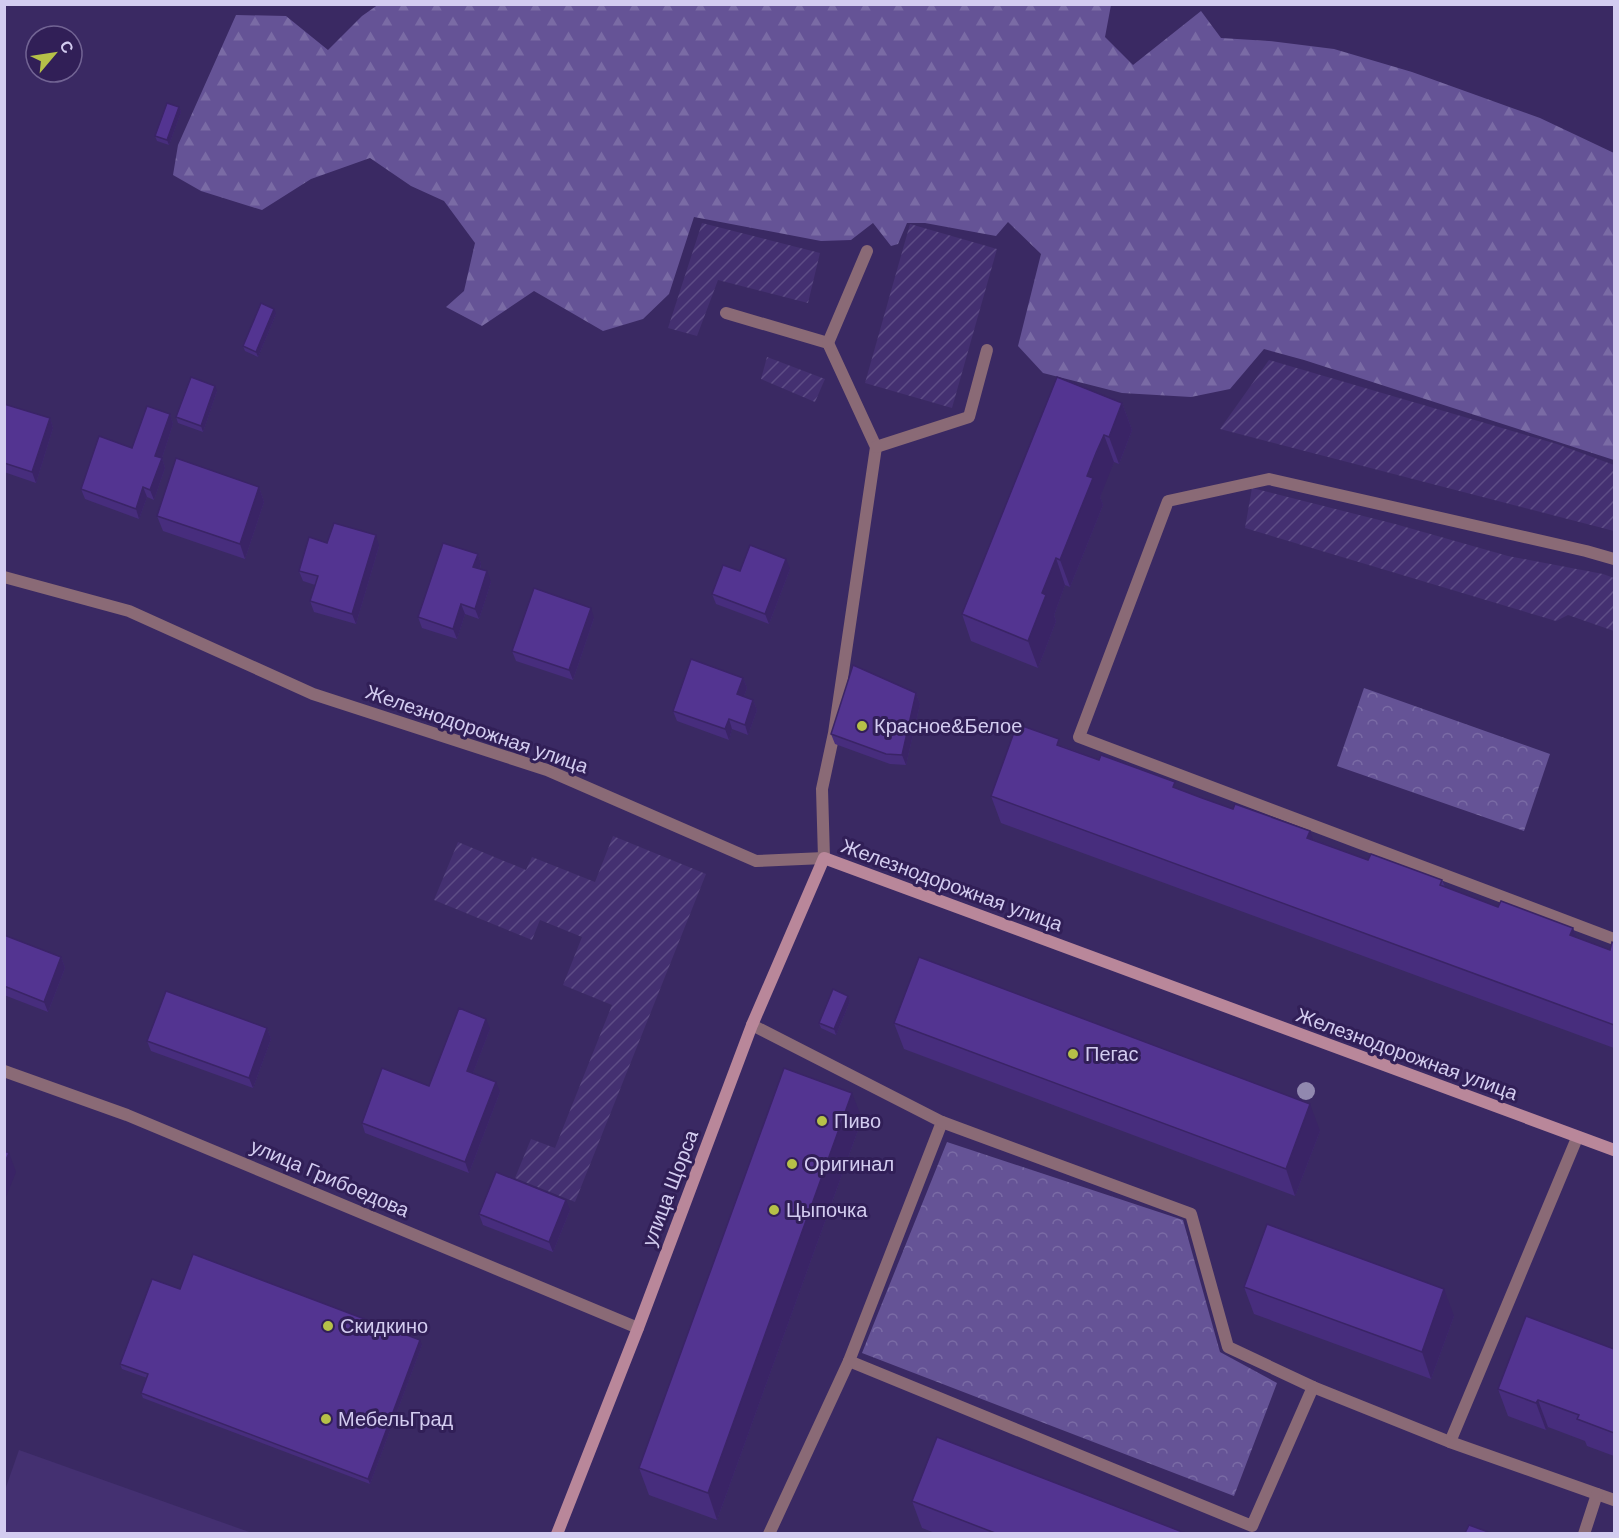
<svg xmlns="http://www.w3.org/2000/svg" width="1619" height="1538" font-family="Helvetica,sans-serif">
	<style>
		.built { fill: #443071 }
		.industrial { fill: url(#industrial-furrows) }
		.forest { fill: url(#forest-firs) }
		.park { fill: url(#park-crowns) }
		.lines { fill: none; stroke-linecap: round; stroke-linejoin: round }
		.lane { stroke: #8a6a76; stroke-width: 12 }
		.street { stroke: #8a6a76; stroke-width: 12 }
		.secondary { stroke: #b9879a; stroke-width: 12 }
		.tree { fill: #9188af }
		.wall { fill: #472d7d }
		.shaded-wall { fill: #3a2466 }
		.building { fill: #533491; stroke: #3a2466; stroke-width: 1.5 }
		.poi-dot { fill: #b6c148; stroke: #311f57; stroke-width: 2 }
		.labels { text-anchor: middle; stroke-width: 6; stroke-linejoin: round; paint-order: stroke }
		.poi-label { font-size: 20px; fill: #d3ccf0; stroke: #311f57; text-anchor: start }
		.street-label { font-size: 20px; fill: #d3ccf0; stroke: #311f57 }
	</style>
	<defs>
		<pattern id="industrial-furrows" width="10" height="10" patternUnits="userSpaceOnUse" patternTransform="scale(1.5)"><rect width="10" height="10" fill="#443071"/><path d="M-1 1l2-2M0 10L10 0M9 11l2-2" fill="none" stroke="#5e4d86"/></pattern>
		<pattern id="forest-firs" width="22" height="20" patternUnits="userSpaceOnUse" patternTransform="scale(1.5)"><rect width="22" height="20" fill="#655396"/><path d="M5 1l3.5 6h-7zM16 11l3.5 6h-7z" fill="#7a6ba5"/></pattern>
		<pattern id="park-crowns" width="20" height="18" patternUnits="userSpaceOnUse" patternTransform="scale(1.5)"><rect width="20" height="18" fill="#655396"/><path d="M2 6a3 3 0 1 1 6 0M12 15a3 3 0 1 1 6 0" fill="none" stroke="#7a6ba5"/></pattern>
	</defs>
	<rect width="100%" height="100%" fill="#3a2963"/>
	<polygon class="built" points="19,1450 252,1533 5,1533 5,1490"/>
	<g class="industrial">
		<polygon points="702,223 820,253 808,303 718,280 697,336 668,328"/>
		<polygon points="910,224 997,249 952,408 865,383"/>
		<polygon points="767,357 825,379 815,402 761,379"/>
		<polygon points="1269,360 1557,444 1614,465 1614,531 1220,429"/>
		<polygon points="1252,488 1395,524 1508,556 1603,574 1614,578 1614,631 1568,615 1556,621 1245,528"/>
		<polygon points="613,836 706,874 575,1202 515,1178 531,1139 555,1148 612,1005 563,985 582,937 540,920 532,940 434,900 458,842 526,870 532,857 595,882"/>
	</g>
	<polygon class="forest" points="379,4 1111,5 1105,37 1133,65 1201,11 1221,38 1269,41 1334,49 1412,72 1540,118 1614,153 1614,460 1304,360 1264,349 1230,389 1191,397 1122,393 1043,373 1018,346 1041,254 1008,222 996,236 925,223 907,223 898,244 891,246 873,223 851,240 821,241 694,217 669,294 643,319 603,331 534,291 482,326 446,307 464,291 475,243 444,201 411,186 370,158 311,179 262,210 201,191 173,175 178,145 236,15 286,16 328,50 362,16"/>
	<g class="park">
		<polygon points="1364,688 1550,754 1524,831 1337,766"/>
		<polygon points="947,1142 1183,1220 1220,1352 1277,1383 1234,1496 862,1353"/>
	</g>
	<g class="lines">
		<g class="lane">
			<polyline points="726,313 828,343 876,447 834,733 822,789 824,858"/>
			<polyline points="828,343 867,251"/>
			<polyline points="876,447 969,417 987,350"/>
			<polyline points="1614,559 1586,551 1269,479 1168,501 1079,737 1614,939"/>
			<polyline points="752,1025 942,1122 849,1361"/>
			<polyline points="942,1122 1191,1214 1228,1347 1313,1387"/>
			<polyline points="1450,1442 1577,1138"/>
			<polyline points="769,1534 849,1361 1252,1526 1313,1387 1450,1442 1614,1500"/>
			<polyline points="1584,1534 1597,1494"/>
		</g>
		<g class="street">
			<polyline points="4,577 129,611 313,694 547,770 756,861 824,858"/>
			<polyline points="4,1071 127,1115 638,1328"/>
		</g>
		<polyline class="secondary" points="557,1534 638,1328 752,1025 824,858 1614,1150"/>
	</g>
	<circle class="tree" cx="1306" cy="1091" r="9"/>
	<g class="wall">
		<polygon points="179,107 181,112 169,145 157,141 155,136"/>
		<polygon points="276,314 258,357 245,351 243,346"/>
		<polygon points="217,391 203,432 178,423 176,417"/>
		<polygon points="1122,403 1132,430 1119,464 1114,462 1106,479 1100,497 1103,505 1070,587 1065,585 1054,615 1056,621 1038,668 971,641 962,614"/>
		<polygon points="4,404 50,418 53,428 36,483 4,472"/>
		<polygon points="170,414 173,424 162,458 165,468 154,500 147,497 139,519 85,499 81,489 132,448"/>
		<polygon points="259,487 264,502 245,559 163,531 157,516"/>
		<polygon points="327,543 379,546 356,624 314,612 310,601 315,585 303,581 299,571"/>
		<polygon points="478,554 481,564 480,569 491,582 479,619 465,614 457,639 422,628 418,617"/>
		<polygon points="790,569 769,624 716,604 712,594 740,571"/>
		<polygon points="594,618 573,680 516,661 512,651"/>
		<polygon points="743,678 747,688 744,696 753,700 757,710 748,735 732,729 729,740 677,721 673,711"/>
		<polygon points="916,693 920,704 906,765 890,764 835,744 831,734"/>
		<polygon points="1062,746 1368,860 1442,880 1445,887 1498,907 1573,928 1576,937 1610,950 1614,943 1614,1048 1001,823 991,796"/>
		<polygon points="4,935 61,957 65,968 48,1012 4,995"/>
		<polygon points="848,996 850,1001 836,1035 821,1028 819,1023"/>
		<polygon points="894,1023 1320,1131 1295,1196 904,1049"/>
		<polygon points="267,1028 271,1039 253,1088 151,1051 147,1041"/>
		<polygon points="490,1029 473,1073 500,1092 469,1173 365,1133 362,1123 429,1086"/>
		<polygon points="862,1119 717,1520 649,1495 639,1468"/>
		<polygon points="570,1210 553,1252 483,1225 479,1214"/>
		<polygon points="1244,1287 1454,1316 1431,1379 1254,1314"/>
		<polygon points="180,1289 422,1345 370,1484 143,1398 141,1393 147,1378 122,1369 120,1364"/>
		<polygon points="1614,1349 1614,1456 1587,1446 1585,1441 1548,1427 1546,1430 1508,1416 1498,1389"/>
		<polygon points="912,1501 1185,1533 935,1533 922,1528"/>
	</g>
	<g class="shaded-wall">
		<polygon points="179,107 181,112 169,145 167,140"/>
		<polygon points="274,309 276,314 258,357 256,352"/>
		<polygon points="215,386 217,391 203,432 201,426"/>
		<polygon points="1122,403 1132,430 1119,464 1109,437"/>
		<polygon points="170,414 173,424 162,458 165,468 154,500 150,490 155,456"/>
		<polygon points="50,418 53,428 36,483 32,472"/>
		<polygon points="1104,435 1114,462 1100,497 1103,505 1070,587 1060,560 1087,476"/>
		<polygon points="143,487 147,497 139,519 136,509"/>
		<polygon points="259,487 264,502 245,559 240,544"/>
		<polygon points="376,535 379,546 356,624 352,614"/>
		<polygon points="478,554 481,564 477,577 473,567"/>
		<polygon points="1056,558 1065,585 1054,615 1056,621 1038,668 1028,641 1042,593"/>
		<polygon points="786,559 790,569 769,624 765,614"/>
		<polygon points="487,571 491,582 479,619 475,609"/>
		<polygon points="461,604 465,614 457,639 453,629"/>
		<polygon points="591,608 594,618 573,680 569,670"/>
		<polygon points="743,678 747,688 741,704 737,694"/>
		<polygon points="916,693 920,704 906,765 902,755"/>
		<polygon points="753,700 757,710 748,735 745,725"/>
		<polygon points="729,719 732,729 729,740 725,729"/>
		<polygon points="1310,831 1320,858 1307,838"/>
		<polygon points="1573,928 1583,955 1570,935"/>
		<polygon points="61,957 65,968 48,1012 44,1002"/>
		<polygon points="848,996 850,1001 836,1035 834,1029"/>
		<polygon points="486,1019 490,1029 470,1081 467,1071"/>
		<polygon points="267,1028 271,1039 253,1088 249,1078"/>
		<polygon points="496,1082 500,1092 469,1173 465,1162"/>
		<polygon points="852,1093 862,1119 717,1520 708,1493"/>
		<polygon points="1310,1104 1320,1131 1295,1196 1286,1169"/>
		<polygon points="9,1153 16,1172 4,1202 4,1164"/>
		<polygon points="566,1200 570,1210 553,1252 549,1242"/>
		<polygon points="1444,1289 1454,1316 1431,1379 1422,1352"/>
		<polygon points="420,1340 422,1345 370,1484 368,1479"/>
		<polygon points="1538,1400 1548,1427 1546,1430 1536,1403"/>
	</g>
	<g class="building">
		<polygon points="167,103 179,107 167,140 155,136"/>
		<polygon points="261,303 274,309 256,352 243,346"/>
		<polygon points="191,377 215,386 201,426 176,417"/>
		<polygon points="1057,377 1122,403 1109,437 1104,435 1096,453 1087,476 1093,478 1060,560 1056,558 1042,593 1046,595 1028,641 962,614"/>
		<polygon points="4,404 50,418 32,472 4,463"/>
		<polygon points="147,406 170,414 155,456 162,458 150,490 143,487 136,509 81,489 99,436 132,448"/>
		<polygon points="176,458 259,487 240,544 157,516"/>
		<polygon points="334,523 376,535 352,614 310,601 318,576 299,571 309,537 327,543"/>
		<polygon points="443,543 478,554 473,567 487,571 475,609 461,604 453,629 418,617"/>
		<polygon points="750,545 786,559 765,614 712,594 723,565 740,571"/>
		<polygon points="534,588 591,608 569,670 512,651"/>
		<polygon points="691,659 743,678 737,694 753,700 745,725 729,719 725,729 673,711"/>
		<polygon points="853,665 916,693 902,755 886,754 831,734"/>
		<polygon points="1017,724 1059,739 1057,745 1099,760 1101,755 1175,782 1173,787 1202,798 1233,809 1235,804 1310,831 1307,838 1368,860 1371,854 1442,880 1440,885 1498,907 1501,901 1573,928 1570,935 1610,950 1612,942 1614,943 1614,1025 991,796"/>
		<polygon points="4,935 61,957 44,1002 4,986"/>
		<polygon points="919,957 1310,1104 1286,1169 894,1023"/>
		<polygon points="833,989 848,996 834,1029 819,1023"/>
		<polygon points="166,991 267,1028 249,1078 147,1041"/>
		<polygon points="459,1008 486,1019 467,1071 496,1082 465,1162 362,1123 382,1068 429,1086"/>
		<polygon points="784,1068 852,1093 708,1493 639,1468"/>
		<polygon points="4,1151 9,1153 4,1164"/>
		<polygon points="496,1172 566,1200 549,1242 479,1214"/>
		<polygon points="1267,1224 1444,1289 1422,1352 1244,1287"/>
		<polygon points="193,1254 420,1340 368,1479 141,1393 148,1374 120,1364 152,1279 180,1289"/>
		<polygon points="1526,1316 1614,1349 1614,1433 1577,1419 1579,1415 1538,1400 1536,1403 1498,1389"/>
		<polygon points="937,1437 1185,1533 995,1533 912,1501"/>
		<polygon points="1469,1525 1491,1533 1465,1533"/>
	</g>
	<g class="poi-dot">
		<circle cx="862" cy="726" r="6"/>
		<circle cx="1073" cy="1054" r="6"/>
		<circle cx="822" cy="1121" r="6"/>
		<circle cx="792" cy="1164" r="6"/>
		<circle cx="774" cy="1210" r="6"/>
		<circle cx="328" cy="1326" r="6"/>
		<circle cx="326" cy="1419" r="6"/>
	</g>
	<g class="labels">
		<g class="poi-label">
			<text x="874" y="733">Красное&amp;Белое</text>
			<text x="1085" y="1061">Пегас</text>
			<text x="834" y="1128">Пиво</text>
			<text x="804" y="1171">Оригинал</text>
			<text x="786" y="1217">Цыпочка</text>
			<text x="340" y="1333">Скидкино</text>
			<text x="338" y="1426">МебельГрад</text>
		</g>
		<g class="street-label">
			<text transform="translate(477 729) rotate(19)" y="7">Железнодорожная улица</text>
			<text transform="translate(952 885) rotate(20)" y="7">Железнодорожная улица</text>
			<text transform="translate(1407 1054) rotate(20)" y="7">Железнодорожная улица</text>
			<text transform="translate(330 1178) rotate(23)" y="7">улица Грибоедова</text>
			<text transform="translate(670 1188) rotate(-69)" y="7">улица Щорса</text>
		</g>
	</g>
	<rect width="1619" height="1538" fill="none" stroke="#d3ccf0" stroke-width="12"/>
	<g transform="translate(54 54) rotate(61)"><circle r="28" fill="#311f57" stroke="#726494" stroke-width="1.5"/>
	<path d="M0-4.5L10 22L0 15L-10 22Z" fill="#b6c148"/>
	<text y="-9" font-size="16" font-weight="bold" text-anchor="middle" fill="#d3ccf0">С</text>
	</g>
</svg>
